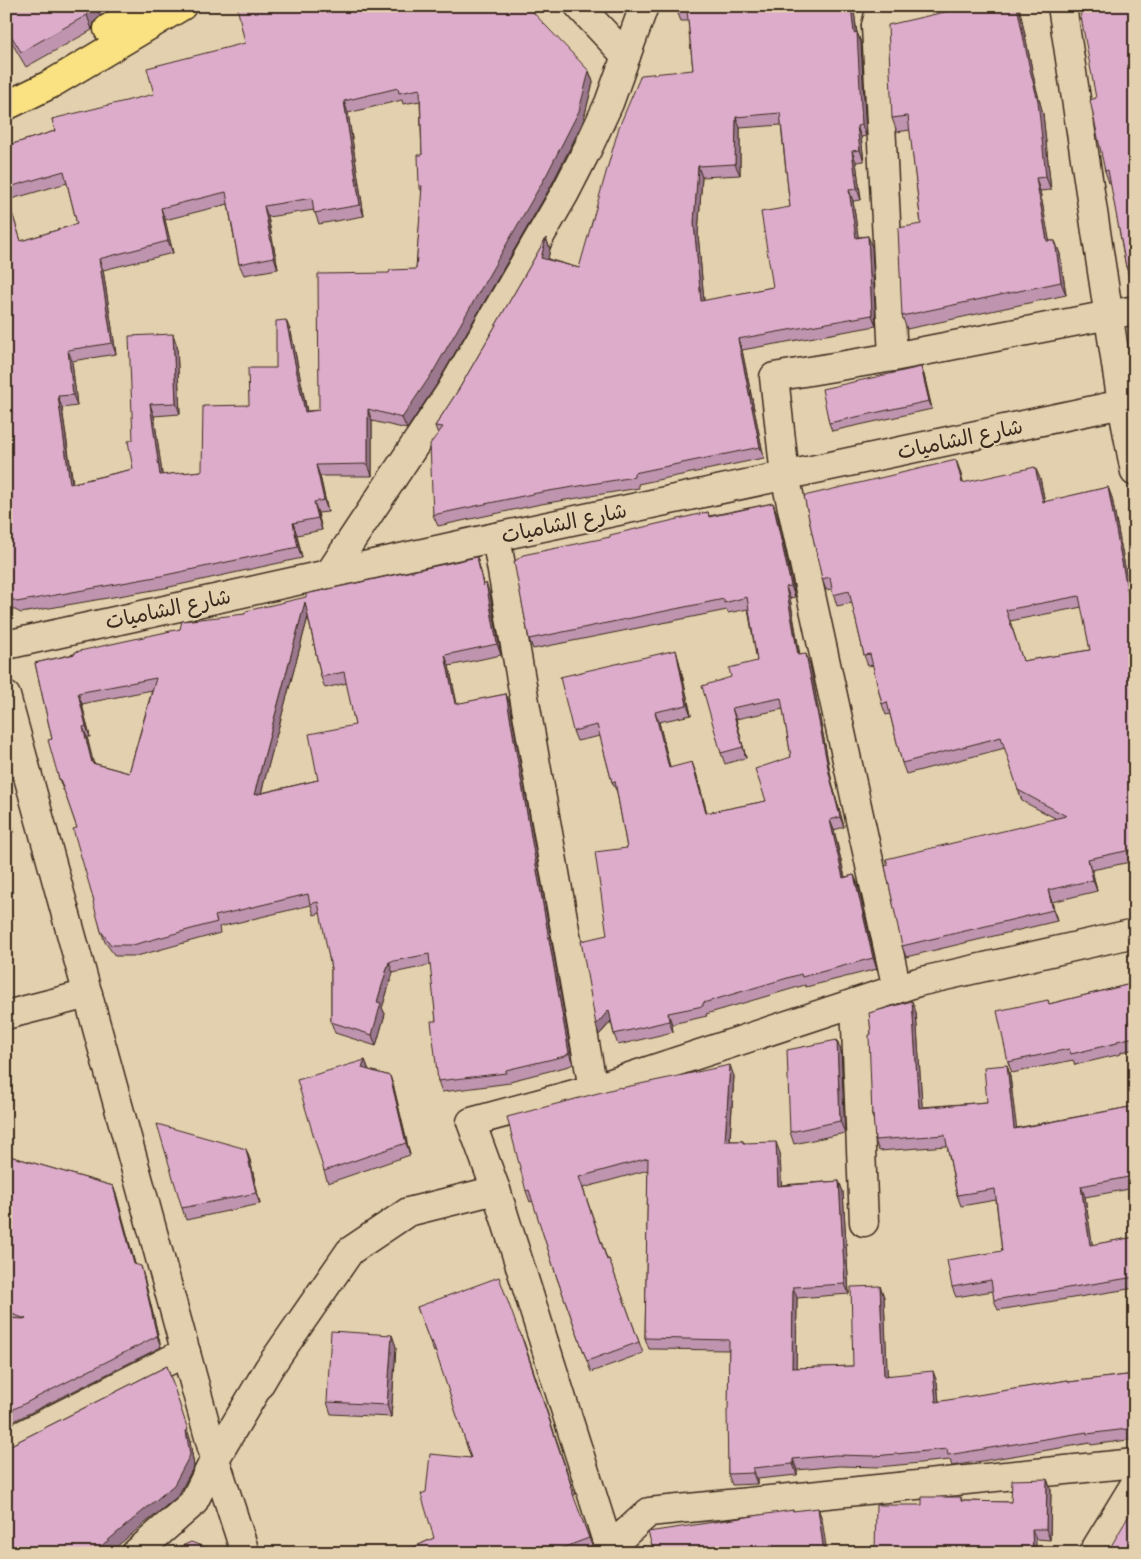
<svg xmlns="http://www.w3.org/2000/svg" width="1141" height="1559" font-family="'Indie Flower','Playpen Sans Arabic',sans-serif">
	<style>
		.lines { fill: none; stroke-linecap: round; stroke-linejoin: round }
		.street-casing { stroke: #3b2a1e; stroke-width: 31 }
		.primary-casing { stroke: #3b2a1e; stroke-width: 31 }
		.street { stroke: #e3d0ae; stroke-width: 28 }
		.primary { stroke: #fae181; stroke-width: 28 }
		.wall { fill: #be94af; stroke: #3b2a1e; fill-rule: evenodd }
		.shaded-wall { fill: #9b788e; stroke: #3b2a1e }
		.building { fill: #ddaccb; stroke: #3b2a1e; fill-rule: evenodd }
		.labels { text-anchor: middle; stroke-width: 4.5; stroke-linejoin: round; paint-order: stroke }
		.street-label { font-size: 21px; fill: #3b2a1e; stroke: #e3d0ae }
	</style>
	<rect width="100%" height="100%" fill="#e3d0ae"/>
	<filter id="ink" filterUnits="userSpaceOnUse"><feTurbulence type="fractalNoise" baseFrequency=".02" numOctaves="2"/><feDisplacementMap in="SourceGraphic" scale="10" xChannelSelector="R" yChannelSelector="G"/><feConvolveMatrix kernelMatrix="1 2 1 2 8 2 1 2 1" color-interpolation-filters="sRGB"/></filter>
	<g filter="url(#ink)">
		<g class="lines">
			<defs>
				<g id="street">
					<polyline points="579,6 626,56"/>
					<polyline points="881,6 876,26 893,357"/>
					<polyline points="1062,6 1122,404 1135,472"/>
					<polyline points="876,26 963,6"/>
					<polyline points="496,537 593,1089"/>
					<polyline points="329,574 450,392 565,193 588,148 609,103 644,6"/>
					<polyline points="6,645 496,537 1122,404"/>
					<polyline points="6,696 215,1459 193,1503 136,1553"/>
					<polyline points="897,989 785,476 774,377 893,357 1135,310"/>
					<polyline points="855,1003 864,1222"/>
					<polyline points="6,1015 88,994"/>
					<polyline points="496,1190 609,1548"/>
					<polyline points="6,1443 186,1352"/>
					<polyline points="243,1553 243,1546 215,1459 269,1368 350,1251 408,1212 496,1190 471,1122 593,1089 918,982 1135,933"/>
					<polyline points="610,1553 609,1548 649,1512 1135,1463"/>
					<polyline points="1093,1553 1135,1484"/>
				</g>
				<g id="primary">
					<polyline points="108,29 145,6"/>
					<polyline points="6,106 51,84 182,6"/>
				</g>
			</defs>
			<use href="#street" class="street-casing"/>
			<use href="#primary" class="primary-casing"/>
			<use href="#street" class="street"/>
			<use href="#primary" class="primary"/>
		</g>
		<g class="wall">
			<polygon points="6,6 115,6 100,16 94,22 92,30 26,67 6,33"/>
			<path d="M675 6H853L857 32 861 43 866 136 861 137 864 161 856 162 861 200 853 201 858 237 868 236 872 247 876 326 742 350 764 458 638 484 639 488 541 504 438 526 433 515 438 434 435 426 459 389 546 238 550 249 548 259 579 268 693 70 688 21H681ZM781 125 790 207 773 287 704 301 698 234 702 177 740 175V128Z"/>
			<polygon points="965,6 1019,6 1035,84 1043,114 1051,190 1040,191 1049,241 1055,241 1060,254 1066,295 907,329 902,316 921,224 910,130 897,132 892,118 962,8"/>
			<polygon points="1135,6 1135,277 1130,278 1126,267 1111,182 1109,183 1105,171 1096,98"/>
			<path d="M589 71 593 82 583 122 551 186 437 384 407 429 372 421V476H320L328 512 318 513 322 530 297 535 302 558 165 588 21 613 11 608 6 602V146L55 131 52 119ZM402 100 403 104 420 101 422 155 419 186 422 192 416 269 389 273 319 410 307 411 291 332 276 368 202 471 162 475 154 416 180 414 177 346 133 440V469L73 483 62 408 77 406 72 361 116 354 103 270 173 253 165 220 228 204 239 264 244 275 278 269 268 217 314 210 319 224 364 216 348 113ZM67 183 77 224 21 241 8 200Z"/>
			<polygon points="921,367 924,375 932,409 832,431 829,423"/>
			<path d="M956 460 960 471 963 483 1040 478 1045 502 1108 487 1112 498 1135 620V861L1092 870 1097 891 1052 902 1057 921 906 957 902 946 1055 818 1022 801 1005 748 906 774 902 763 890 714 886 715 882 704 873 665 868 666 864 655 852 603 837 606 832 589 826 590 822 579ZM1082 607 1090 650 1023 661 1010 621Z"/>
			<polygon points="773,503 777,514 795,597 790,598 800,655 810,664 832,783 844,827 834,830 845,877 854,875 858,885 877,969 806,987 805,985 706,1014 707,1016 672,1024 673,1032 618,1045 614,1034 611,1022 599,1035 607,935 627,848 617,792 612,782 600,736 577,741 573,731 679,661 691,715 659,722 670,768 696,773 707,813 766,801 791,757 783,709 736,719 746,758 725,764 721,753 731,677 757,661 748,609 728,613 727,610 533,649 529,639 610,537 708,512 709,516"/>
			<path d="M480 568 484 585 490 594 501 655 449 666 457 704 506 694 510 705 573 1064 569 1066 510 1081V1083L442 1092 438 1081 436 1021 431 965 393 973 382 1008 385 1014 376 1046 335 1033 331 1022V968L321 913 314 915 311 905 219 927 220 933 137 956H115L105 942 101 931 77 828 64 790H63L59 779 52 739 35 663 245 614ZM308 617 321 677 325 688 347 683 355 725 318 780 261 793ZM152 690 129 773 93 763 87 737H90L82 704Z"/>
			<polygon points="6,803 14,832 6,833"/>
			<polygon points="1135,983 1135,1049 1121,1052 1121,1054 1075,1065 1073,1060 1012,1073 1008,1062 1048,1000 1049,1004"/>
			<polygon points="916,1012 922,1107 987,1102 1007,1065 1010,1076 1016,1128 1135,1106 1135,1188 1085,1197 1092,1245 1135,1237 1135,1288 998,1310 994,1300 993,1291 956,1297 952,1287 1002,1251 996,1200 961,1206 957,1195 947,1146 879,1151 875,1140 874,1121 872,1116 871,1034"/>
			<polygon points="837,1040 841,1051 845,1133 794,1144 790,1132"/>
			<polygon points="365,1060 369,1070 390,1076 394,1088 410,1155 328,1183 324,1171"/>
			<polygon points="734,1076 730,1141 743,1141 744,1143 780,1153 781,1185 839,1181 843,1192 849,1294 797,1298 796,1368 853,1366 880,1286 884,1297 887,1375 937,1382 939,1402 1068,1380 1069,1382 1135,1374 1135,1439 1091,1445 1090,1443 952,1466 950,1460 879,1467 839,1466 797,1470 797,1475 757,1479 757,1484 732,1485 728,1474 729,1350 649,1349 645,1338 648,1170 583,1188 607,1259 609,1259 643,1353 591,1372 557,1278 533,1201 530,1202 526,1191 622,1088"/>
			<polygon points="246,1149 250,1160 260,1204 186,1220 182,1208"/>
			<polygon points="6,1155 113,1186 117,1197 135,1264 144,1277 161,1347 6,1425"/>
			<polygon points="417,1307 519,1332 524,1342 575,1495 573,1496 593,1548 580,1553 401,1553 434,1538 471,1458 436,1351 434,1352"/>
			<polygon points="392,1335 396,1347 391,1417 331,1414 327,1402"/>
			<polygon points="167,1366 191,1441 190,1442 194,1466 178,1496 9,1446"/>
			<polygon points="1047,1479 1051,1490 1050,1540 1036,1539 922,1505 961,1497 962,1501 1011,1502"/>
		</g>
		<g class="shaded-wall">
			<polygon points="89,6 96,6 100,16 94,22 92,30 87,15"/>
			<polygon points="851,6 853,6 854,8 857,38 857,32 861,43 866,136 862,125 854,33"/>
			<polygon points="1017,6 1019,6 1035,84 1043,114 1051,190 1046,177"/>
			<polygon points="589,71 593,82 583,122 551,186 437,384 407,429 402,418"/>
			<polygon points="344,101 348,113 364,216 360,205"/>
			<polygon points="736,117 740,128 740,175 735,164"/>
			<polygon points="857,126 861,137 864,161 860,150"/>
			<polygon points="852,151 856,162 861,200 857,189"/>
			<polygon points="698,166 702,177 698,234 705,312 701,301 694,223"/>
			<polygon points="1036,178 1040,191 1052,254 1047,241"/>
			<polygon points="849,190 853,201 860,249 856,238"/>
			<polygon points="264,206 268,217 278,269 274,257"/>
			<polygon points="161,208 165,220 173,253 168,241"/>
			<polygon points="868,236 872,247 876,326 872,315"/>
			<polygon points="546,238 550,249 546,269 541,258"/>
			<polygon points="1055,241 1060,254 1066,295 1061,282"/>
			<polygon points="99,259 103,270 116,354 112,343"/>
			<polygon points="286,320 291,332 309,423 305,412"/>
			<polygon points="173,334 177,346 180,414 176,403"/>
			<polygon points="738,339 742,350 764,458 760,447"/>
			<polygon points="68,350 72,361 77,406 73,395"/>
			<polygon points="921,367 924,375 932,409 929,401"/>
			<polygon points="58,396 62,408 74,496 70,484"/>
			<polygon points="150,404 154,416 164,487 160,475"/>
			<polygon points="368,409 372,421 372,476 368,464"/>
			<polygon points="956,460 960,471 966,494 962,483"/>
			<polygon points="316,465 320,476 328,512 324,500"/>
			<polygon points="1035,467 1040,478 1047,513 1043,502"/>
			<polygon points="1108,487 1112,498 1135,620 1135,632"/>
			<polygon points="314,502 318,513 322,530 318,518"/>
			<polygon points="773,503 777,514 795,597 791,586"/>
			<polygon points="293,523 297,535 302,558 298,547"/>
			<polygon points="477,557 480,568 487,597 483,586"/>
			<polygon points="486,583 490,594 501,655 497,644"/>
			<polygon points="786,587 790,598 801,666 798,655"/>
			<polygon points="305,602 309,613 258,805 254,795"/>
			<polygon points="676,650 679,661 691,715 687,705"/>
			<polygon points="806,654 810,664 832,783 844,827 840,817 829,773"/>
			<polygon points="445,655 449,666 459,715 455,704"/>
			<polygon points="78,693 82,704 90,737 86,726"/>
			<polygon points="506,694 510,705 573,1064 569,1053"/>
			<polygon points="732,708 736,719 746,758 743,747"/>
			<polygon points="655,712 659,722 673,779 669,768"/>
			<polygon points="83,727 87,737 96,773 92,763"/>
			<polygon points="692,762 696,773 710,824 706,813"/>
			<polygon points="6,803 14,832 6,807"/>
			<polygon points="830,820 834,830 847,888 843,878"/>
			<polygon points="1088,859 1092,870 1097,891 1093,880"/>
			<polygon points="854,875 858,885 877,969 873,958"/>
			<polygon points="1048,890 1052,902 1057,921 1053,910"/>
			<polygon points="389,962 393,973 382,1008 385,1014 376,1046 372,1035 377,1002"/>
			<polygon points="912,1001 916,1012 923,1118 919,1108"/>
			<polygon points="609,1010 612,1020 599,1035 596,1025"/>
			<polygon points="668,1013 672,1024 673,1032 669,1021"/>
			<polygon points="837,1040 841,1051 845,1133 840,1121"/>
			<polygon points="365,1060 369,1071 362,1068"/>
			<polygon points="730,1065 734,1076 729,1152 725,1141"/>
			<polygon points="1007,1065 1010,1076 1018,1139 1014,1129"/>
			<polygon points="390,1076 394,1088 410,1155 406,1143"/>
			<polygon points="776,1142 780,1153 782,1197 778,1186"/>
			<polygon points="246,1149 250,1160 260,1204 256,1193"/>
			<polygon points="839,1181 843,1192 849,1294 845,1284"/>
			<polygon points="113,1186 117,1197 138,1275 134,1264"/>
			<polygon points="1081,1186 1085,1197 1094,1255 1090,1245"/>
			<polygon points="141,1266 144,1277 161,1347 157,1336"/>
			<polygon points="880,1286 884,1297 888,1387 884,1376"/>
			<polygon points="793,1287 797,1298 796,1379 792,1368"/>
			<polygon points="392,1335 396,1347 391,1417 387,1405"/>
			<polygon points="933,1371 937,1382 940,1413 936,1402"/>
			<polygon points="186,1431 190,1442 194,1466 178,1496 109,1553 93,1553"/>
			<polygon points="793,1459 797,1470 797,1475 793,1464"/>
			<polygon points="753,1468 757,1479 757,1484 753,1473"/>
			<polygon points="1047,1479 1051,1490 1050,1540 1046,1529"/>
			<polygon points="818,1508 822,1519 827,1553 824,1553"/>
			<polygon points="1032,1529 1036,1539 1036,1553 1033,1553"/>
		</g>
		<g class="building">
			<polygon points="6,6 89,6 87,15 21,52 6,27"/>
			<path d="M237 6H527L589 71 579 111 547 174 433 372 402 418 368 409V464L316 465 324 500 314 502 318 518 293 523 298 547 161 576 17 602 6 595V195L21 241 77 224 64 171 6 188V146L55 131 52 119 154 94 147 68 245 43ZM398 88 399 93 420 89 422 155H418L419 186H422L416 269 390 270 389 273 318 274 319 410 305 412 286 320 276 321V368H248L249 405 203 406 202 471 160 475 150 404 176 403 173 334 129 336 133 440 128 441 133 469 70 484 58 396 73 395 68 350 112 343 99 259 168 241 161 208 226 192 239 264 274 257 264 206 312 198 314 213 360 205 344 101Z"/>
			<path d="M675 6H851L854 33 857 32 862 125 857 126 860 150 852 151 857 189 849 190 856 238 868 236 872 315 738 339 760 447 634 473V477L537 493 433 515 430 444 443 427 435 426 459 389 546 238 541 258 579 268 619 127 641 75 693 70 687 10H676ZM780 113 790 207 761 212 773 287 701 301 694 223 698 166 735 164 736 117Z"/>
			<polygon points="965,6 1017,6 1030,70 1038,101 1046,177 1036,178 1047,241 1055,241 1061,282 902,316 898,228 921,224 908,116 892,118 888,25 962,8"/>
			<polygon points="1079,6 1135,6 1135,265 1126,267 1108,170 1105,171 1090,100 1096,98"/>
			<polygon points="921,367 929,401 829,423 822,389"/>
			<path d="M956 460 962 483 1035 467 1043 502 1108 487 1135 632V849L1088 859 1093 880 1048 890 1053 910 902 946 885 866 888 865 886 859 1066 816 1018 790 1001 737 902 763 887 702 882 704 870 654 864 655 849 591 833 595 830 577 822 579 804 496ZM1079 596 1090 650 1023 661 1006 610Z"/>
			<polygon points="773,503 791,586 786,587 798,655 806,654 829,773 840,817 830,820 843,878 854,875 873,958 802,977 801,974 703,1003 703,1006 668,1013 669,1021 614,1034 609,1010 596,1025 581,941 607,935 595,852 627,848 615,781 612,782 597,725 573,731 560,677 676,650 687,705 655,712 669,768 692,762 706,813 766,801 755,769 791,757 781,698 732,708 743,747 721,753 702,686 731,677 729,668 757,661 747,597 724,603 724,599 529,639 514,562 523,555 610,537 610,535 708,512 709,517"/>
			<path d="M477 557 483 586 486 583 497 644 445 655 455 704 506 694 569 1053 565 1056 506 1070V1073L438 1081 431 1021H436L429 954 389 962 377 1002 381 1003 372 1035 331 1022V968L318 902 310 904 308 894 215 916 217 922 133 945H111L101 931 93 902 94 901 73 829 77 828 60 779H59L48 740 52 739 35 663 75 654V652L180 629 182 621 245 614 246 611 306 597V594ZM305 602 321 677 344 672 355 725 309 734 318 780 254 795ZM156 678 129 773 92 763 83 727 86 726 78 693Z"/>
			<polygon points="6,807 10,820 6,821"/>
			<polygon points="1135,983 1135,1037 1117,1041 1117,1043 1071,1054 1069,1049 1008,1062 997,1011 1048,1000 1049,1004"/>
			<polygon points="912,1001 919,1108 987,1102 984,1067 1007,1065 1014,1129 1135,1106 1135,1178 1134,1176 1081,1186 1090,1245 1135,1237 1135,1277 994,1300 991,1280 952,1287 947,1260 1002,1251 995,1189 957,1195 945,1135 875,1140 873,1115 872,1116 869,1035 871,1034 869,1013"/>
			<polygon points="837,1040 840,1121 790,1132 787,1050"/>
			<polygon points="365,1060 362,1068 390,1076 406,1143 324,1171 297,1080"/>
			<polygon points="730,1065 725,1141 743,1141 743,1143 776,1142 778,1186 839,1181 845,1284 793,1287 792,1368 853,1366 851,1287 880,1286 884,1376 933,1371 936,1402 1068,1380 1069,1382 1135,1374 1135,1428 1087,1434 1087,1432 948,1455 947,1449 875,1456 835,1455 793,1459 793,1464 753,1468 753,1473 728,1474 727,1410 728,1410 729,1340 645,1338 648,1158 579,1177 607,1260 609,1259 639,1342 587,1361 557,1278 529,1190 526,1191 507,1117 621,1087 621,1088"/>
			<polygon points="157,1124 246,1149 256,1193 182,1208"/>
			<polygon points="6,1155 113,1186 134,1264 141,1266 157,1336 6,1413 6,1318 26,1319 6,1312"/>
			<polygon points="499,1277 519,1332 520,1332 571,1485 570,1486 589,1538 549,1553 401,1553 434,1538 421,1494 426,1492 430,1454 471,1458 432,1341 430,1342 417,1307"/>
			<polygon points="331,1331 392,1335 387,1405 327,1402"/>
			<polygon points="167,1366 188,1430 186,1431 190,1455 174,1485 93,1553 6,1553 6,1447 9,1446"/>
			<polygon points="1047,1479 1046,1529 1032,1529 1033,1553 875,1553 876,1505 922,1505 922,1497 961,1497 961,1501 1011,1502 1012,1480"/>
			<polygon points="1135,1505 1135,1553 1107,1553"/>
			<polygon points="818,1508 824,1553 654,1553 648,1532 793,1510 793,1511"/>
			<polygon points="191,1542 220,1553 166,1553"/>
		</g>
	</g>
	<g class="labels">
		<g class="street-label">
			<text transform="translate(960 439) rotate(-12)" y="7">شارع الشاميات</text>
			<text transform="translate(564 523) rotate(-12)" y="7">شارع الشاميات</text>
			<text transform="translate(168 609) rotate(-12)" y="7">شارع الشاميات</text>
		</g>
	</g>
	<rect width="1141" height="1559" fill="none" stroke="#e3d0ae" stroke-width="25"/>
	<rect x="12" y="12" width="1116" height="1534" fill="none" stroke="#3b2a1e" stroke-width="2" filter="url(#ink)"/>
</svg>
